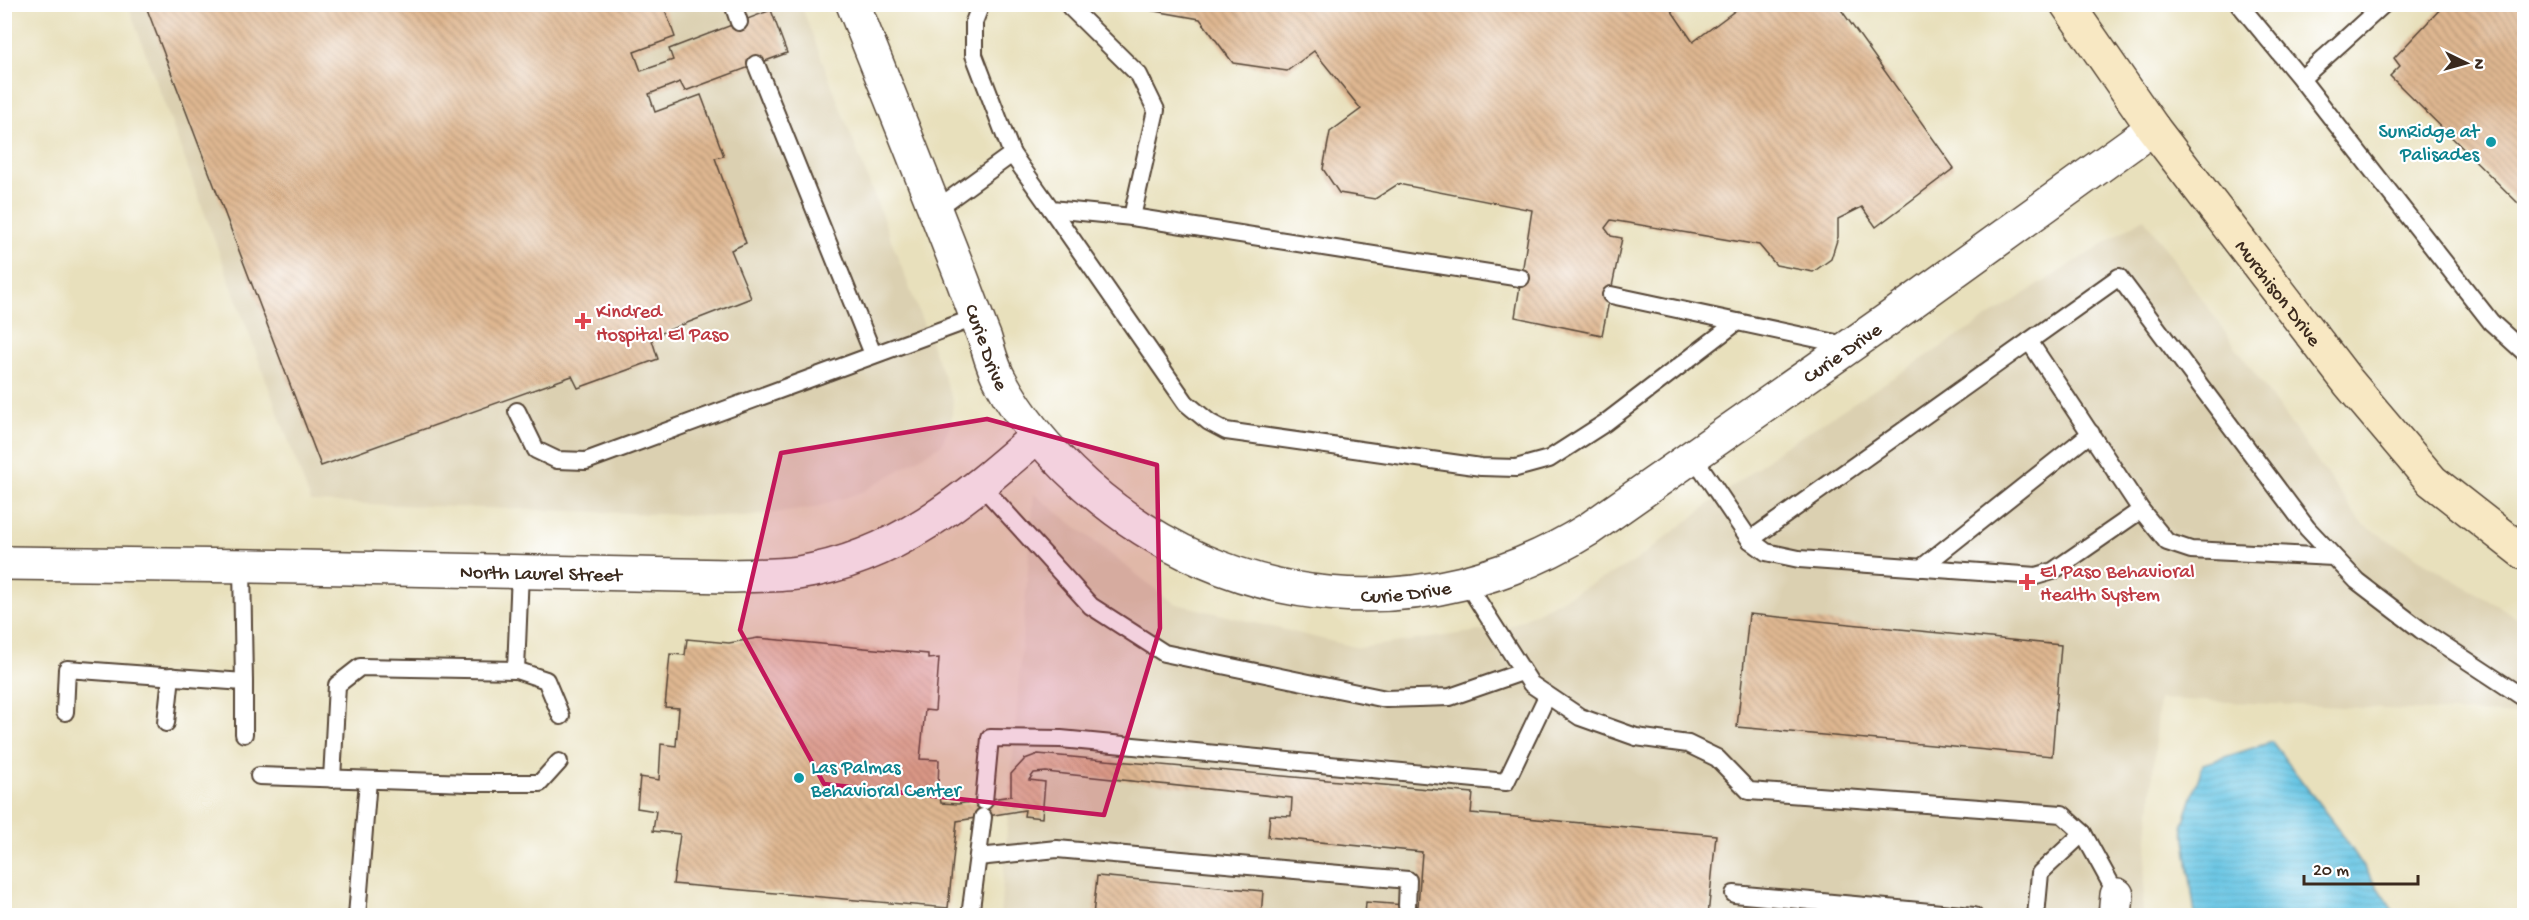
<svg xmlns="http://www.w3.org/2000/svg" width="2529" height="920" font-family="'Gochi Hand',sans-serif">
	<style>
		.built { fill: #dbd0b1 }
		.water { fill: url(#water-rules); stroke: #507881; stroke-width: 1.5 }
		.building { fill: url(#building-back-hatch) }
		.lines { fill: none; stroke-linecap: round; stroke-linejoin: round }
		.lane-casing { stroke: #554536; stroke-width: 20 }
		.street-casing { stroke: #554536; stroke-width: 36 }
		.secondary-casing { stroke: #554536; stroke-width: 36 }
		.lane { stroke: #fff; stroke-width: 16 }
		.street { stroke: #fff; stroke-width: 33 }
		.secondary { stroke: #f8e8c3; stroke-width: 33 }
		.marked { fill: #c2185b; fill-opacity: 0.2; stroke: #c2185b; stroke-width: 4.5; stroke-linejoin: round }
		.culture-dot { fill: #0f9aa8; stroke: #fff; stroke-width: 2 }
		.health-dot { fill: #e0444e; stroke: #fff; stroke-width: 2 }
		.labels { text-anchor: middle; stroke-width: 4.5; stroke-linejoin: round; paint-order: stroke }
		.culture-label { font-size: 20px; fill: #0d838f; stroke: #fff; text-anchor: end }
		.street-label { font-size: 20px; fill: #3b2a1e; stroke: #fff }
		.health-label { font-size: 20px; fill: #be3a42; stroke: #fff; text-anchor: start }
	</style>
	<defs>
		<pattern id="water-rules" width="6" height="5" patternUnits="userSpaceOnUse" patternTransform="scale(1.5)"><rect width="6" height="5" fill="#66c5e4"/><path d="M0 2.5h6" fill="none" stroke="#59a9c3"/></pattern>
		<pattern id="building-back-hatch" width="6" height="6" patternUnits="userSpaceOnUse" patternTransform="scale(1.5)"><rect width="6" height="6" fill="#dfb791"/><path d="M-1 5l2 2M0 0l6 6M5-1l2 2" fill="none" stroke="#b69576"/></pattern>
	</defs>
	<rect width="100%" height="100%" fill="#fff"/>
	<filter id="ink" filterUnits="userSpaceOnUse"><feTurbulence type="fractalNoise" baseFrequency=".0167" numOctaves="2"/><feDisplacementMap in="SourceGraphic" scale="12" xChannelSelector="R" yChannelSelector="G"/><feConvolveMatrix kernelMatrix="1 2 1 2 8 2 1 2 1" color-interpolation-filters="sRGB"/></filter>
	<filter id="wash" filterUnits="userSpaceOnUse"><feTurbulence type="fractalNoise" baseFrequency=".008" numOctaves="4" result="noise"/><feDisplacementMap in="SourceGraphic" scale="24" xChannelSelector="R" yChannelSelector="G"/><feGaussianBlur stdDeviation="1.35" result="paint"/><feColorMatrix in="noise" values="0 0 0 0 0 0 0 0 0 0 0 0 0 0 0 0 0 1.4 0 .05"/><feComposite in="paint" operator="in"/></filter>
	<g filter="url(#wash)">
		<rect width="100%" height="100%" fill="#e8e0bc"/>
		<g class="built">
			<polygon points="128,5 801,5 953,401 951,424 941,445 864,491 813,508 746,517 311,502"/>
			<polygon points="2144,218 2362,524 2524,622 2524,715 2159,699 2142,915 1000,916 1034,494 1173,603 1359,648 1508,627 1634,562 1781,449"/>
		</g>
		<polygon class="water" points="2272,742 2339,830 2396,915 2195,915 2183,824 2203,764"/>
		<g id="blocks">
			<g class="building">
				<polygon points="159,4 663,4 675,37 634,52 641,71 673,60 669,49 771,10 787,53 685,91 680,82 649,94 655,112 701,95 724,156 715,158 746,243 731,250 751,298 651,337 658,359 578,388 572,376 321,466 147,9"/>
				<polygon points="1115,4 1667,4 1693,42 1744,4 1837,4 1954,168 1876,227 1862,207 1838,219 1838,237 1831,259 1813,272 1776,265 1759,245 1611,220 1605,228 1611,236 1622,238 1602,335 1515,317 1532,210 1398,184 1375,199 1339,193 1323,169 1330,132 1361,109 1314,51 1287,71 1233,63 1200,19"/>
				<polygon points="2445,4 2524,4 2524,65 2521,68 2524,71 2524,209 2390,76 2400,66 2394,58"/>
				<polygon points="1749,614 2061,645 2052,756 1737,727"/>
				<polygon points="758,638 928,654 928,659 939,658 935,711 925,710 920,759 939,760 938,786 941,803 958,804 1011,796 1011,774 1025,759 1038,754 1473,793 1471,813 1716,835 1708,916 1365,916 1366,902 1418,906 1422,852 1268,837 1270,815 1291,816 1292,798 1046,772 1034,773 1029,780 1045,782 1042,818 1024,816 1025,810 957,821 948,908 673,884 680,834 653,831 656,811 637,808 640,777 659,780 661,744 676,746 679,708 665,707 670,654 685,655 687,639 729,643"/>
				<polygon points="1097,876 1263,891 1261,916 1093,916"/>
			</g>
		</g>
	</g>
	<g filter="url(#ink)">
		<use href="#blocks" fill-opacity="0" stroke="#554536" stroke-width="1.5"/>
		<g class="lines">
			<defs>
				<g id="lane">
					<polyline points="733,4 739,22"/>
					<polyline points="981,4 974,22 974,55 1012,154"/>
					<polyline points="2239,4 2301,79 2491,322 2524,352"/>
					<polyline points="1070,7 1139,75 1156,110 1132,217"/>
					<polyline points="756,64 873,354"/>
					<polyline points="2301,79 2384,4"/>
					<polyline points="1051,209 1186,403 1209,422 1226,431 1481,467 1516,468 1549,459 1605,423 1737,322"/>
					<polyline points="935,210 1012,154 1051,209 1132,217 1521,278"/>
					<polyline points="1611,295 1850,346"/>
					<polyline points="2029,341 2141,510 2167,542 2191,550 2333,557"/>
					<polyline points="517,411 536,450 557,460 586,461 977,317"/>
					<polyline points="1693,456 1750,540 1766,552 1799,559 2036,576 2053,571 2141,510"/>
					<polyline points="981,485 1091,606 1164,653 1386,699 1450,697 1522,672"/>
					<polyline points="1750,540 2119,277 2307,528 2357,581 2421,630 2524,698"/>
					<polyline points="1921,568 2091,433"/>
					<polyline points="520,572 516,670 546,680 561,716"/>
					<polyline points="1466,582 1531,684 1580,717 1636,737 1688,744 1717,758 1749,791 2062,814 2083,833 2117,895"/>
					<polyline points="244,682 244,734"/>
					<polyline points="65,712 67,669 244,682 242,566"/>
					<polyline points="166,723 171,676"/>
					<polyline points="259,776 469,783 540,783 559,762"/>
					<polyline points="332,779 337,685 360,667 516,670"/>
					<polyline points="984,801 990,738 1061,739 1506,782 1547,696"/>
					<polyline points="978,857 1057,849 1408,880 1407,906"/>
					<polyline points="1734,894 1974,916"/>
					<polyline points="357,916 368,780"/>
					<polyline points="970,916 983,817"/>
					<polyline points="2036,916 2040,873 2083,833"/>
				</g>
				<g id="street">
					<path id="s1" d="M853 4C888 91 922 176 956 263 966 288 975 314 985 339 989 352 993 368 1000 380 1021 420 1052 455 1085 485 1229 613 1426 631 1589 529L1887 320 2153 128"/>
					<path id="s2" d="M4 563 253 566 729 576C752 575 776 576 798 573 896 558 965 499 1037 436"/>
					<polyline points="2115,916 2117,895"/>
				</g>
				<g id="secondary">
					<path id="s3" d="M2067 4 2153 128 2349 383 2432 481 2524 553"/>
				</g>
			</defs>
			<use href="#lane" class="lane-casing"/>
			<use href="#street" class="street-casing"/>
			<use href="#secondary" class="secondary-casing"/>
			<use href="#lane" class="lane"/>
			<use href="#street" class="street"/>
			<use href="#secondary" class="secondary"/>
		</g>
	</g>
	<path class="marked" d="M987 419 1157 465 1160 628 1104 815 824 784 740 630 781 453Z"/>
	<g class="culture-dot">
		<circle cx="2491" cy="142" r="6"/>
		<circle cx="799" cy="778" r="6"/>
	</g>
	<g class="health-dot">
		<path d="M580 312h6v6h6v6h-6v6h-6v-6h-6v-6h6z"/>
		<path d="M2024 573h6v6h6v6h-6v6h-6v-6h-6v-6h6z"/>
	</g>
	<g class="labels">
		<g class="culture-label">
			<text x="2479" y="137">SunRidge at<tspan x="2479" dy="23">Palisades</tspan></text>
			<text x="811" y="773" text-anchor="start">Las Palmas<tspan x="811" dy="23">Behavioral Center</tspan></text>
		</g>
		<g class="street-label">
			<text dy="7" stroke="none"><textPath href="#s3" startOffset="358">Murchison Drive</textPath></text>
			<text dy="7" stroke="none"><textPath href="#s1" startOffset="368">Curie Drive</textPath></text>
			<text dy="7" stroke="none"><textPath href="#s1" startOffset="1392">Curie Drive</textPath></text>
			<text dy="7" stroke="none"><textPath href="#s2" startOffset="537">North Laurel Street</textPath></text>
			<text dy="7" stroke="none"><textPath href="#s1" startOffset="888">Curie Drive</textPath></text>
		</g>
		<g class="health-label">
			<text x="596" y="317">Kindred<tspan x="596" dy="23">Hospital El Paso</tspan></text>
			<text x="2040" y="577">El Paso Behavioral<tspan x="2040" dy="23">Health System</tspan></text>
		</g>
	</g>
	<rect width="2529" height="920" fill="none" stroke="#fff" stroke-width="24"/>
	<g transform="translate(2466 63) rotate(95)" stroke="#ffffff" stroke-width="4.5" paint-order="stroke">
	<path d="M0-4.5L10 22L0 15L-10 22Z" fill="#3b2a1e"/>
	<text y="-9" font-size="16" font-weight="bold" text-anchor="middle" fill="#3b2a1e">N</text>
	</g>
	<path d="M2304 875v9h114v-9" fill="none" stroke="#3b2a1e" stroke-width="3"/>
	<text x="2313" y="875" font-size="18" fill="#3b2a1e" stroke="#ffffff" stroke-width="4.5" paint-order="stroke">20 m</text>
</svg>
